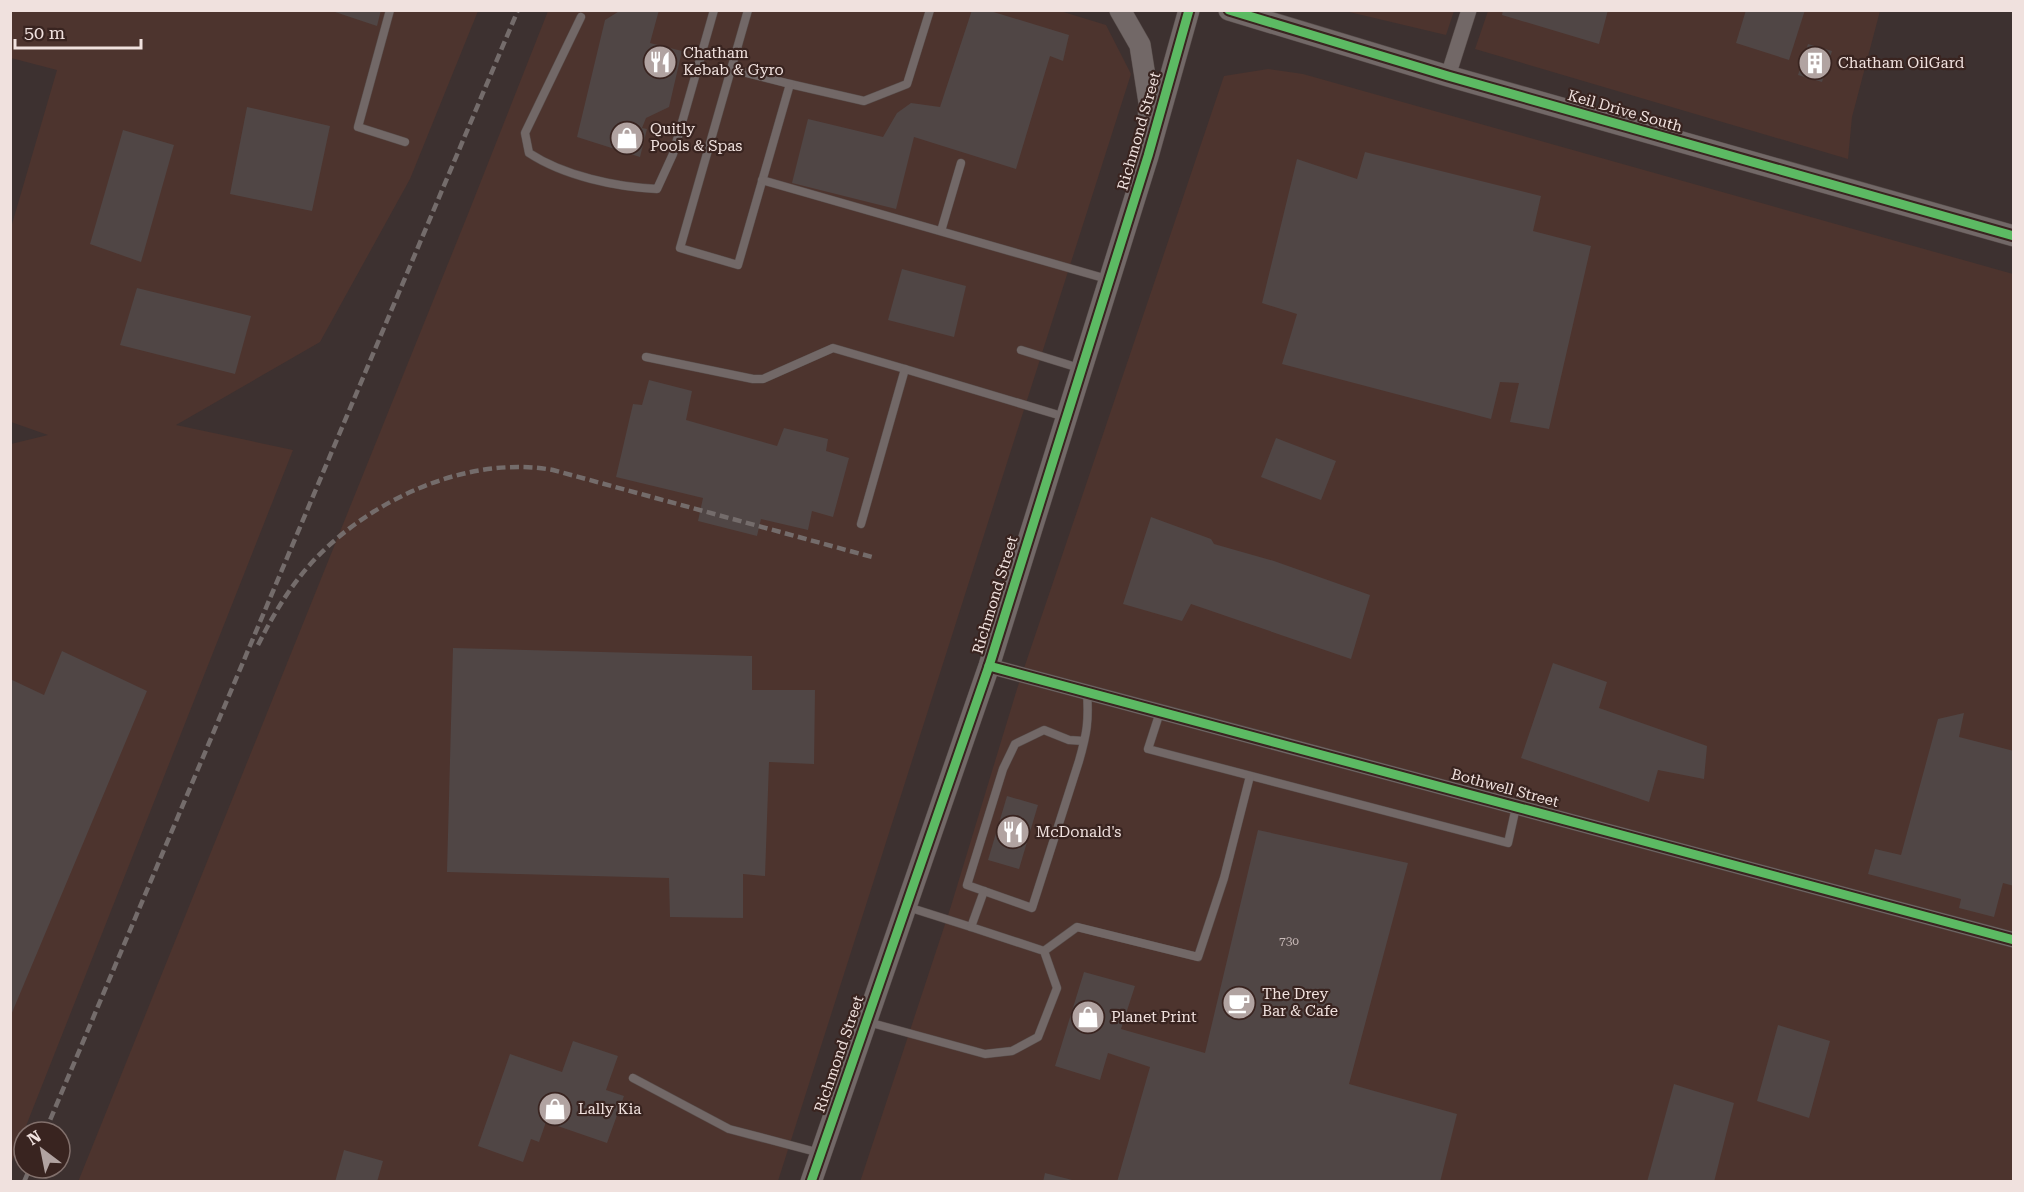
<svg xmlns="http://www.w3.org/2000/svg" width="2024" height="1192" font-family="'Roboto Serif',serif">
	<style>
		.built { fill: #4d342e }
		.building { fill: #504645 }
		.lines { fill: none; stroke-linecap: round; stroke-linejoin: round }
		.lane-casing { stroke: #594e4c; stroke-width: 9 }
		.street-casing { stroke: #594e4c; stroke-width: 16 }
		.secondary-casing { stroke: #594e4c; stroke-width: 22 }
		.lane { stroke: #726867; stroke-width: 8 }
		.street { stroke: #726867; stroke-width: 15 }
		.secondary { stroke: #726867; stroke-width: 21 }
		.rail { stroke: #746c6b; stroke-width: 4.5; stroke-dasharray: 9 4.5; stroke-linecap: butt }
		.cycleway-casing { stroke: #392420; stroke-width: 13 }
		.cycleway { stroke: #5cba63; stroke-width: 9 }
		.labels { text-anchor: middle; stroke-width: 4.5; stroke-linejoin: round; paint-order: stroke }
		.number-label { font-size: 12px; fill: #c8bab8 }
		.poi-label { font-size: 15px; fill: #f0e1de; stroke: #392420; text-anchor: start }
		.street-label { font-size: 15px; fill: #f0e1de; stroke: #392420 }
	</style>
	<rect width="100%" height="100%" fill="#3d3130"/>
	<g class="built">
		<polygon points="1057,10 1106,25 1131,74 778,1181 78,1182 468,214 548,11"/>
		<polygon points="11,11 478,11 410,179 320,342 176,425 293,450 11,1164 11,444 48,435 11,422 10,231 57,70 11,58"/>
		<polygon points="1345,11 1454,10 1454,11 1446,35"/>
		<polygon points="1488,11 1880,11 1852,117 1848,159 1475,49"/>
		<polygon points="1268,69 1303,74 2013,274 2013,1181 860,1182 951,906 1017,689 1224,76"/>
	</g>
	<g class="building">
		<polygon points="329,10 381,10 377,26"/>
		<polygon points="621,10 659,10 650,43 682,51 669,107 646,118 642,128 647,129 640,157 577,137 605,20"/>
		<polygon points="972,10 987,10 1069,35 1063,61 1050,56 1016,169 914,137 896,209 792,183 808,119 883,137 897,113 911,103 940,107"/>
		<polygon points="1503,10 1608,10 1599,44 1502,15"/>
		<polygon points="1746,10 1805,10 1789,60 1736,43"/>
		<polygon points="1808,44 1832,51 1822,82 1798,75"/>
		<polygon points="247,107 330,126 312,211 230,194"/>
		<polygon points="123,130 174,145 141,262 90,244"/>
		<polygon points="1365,152 1541,196 1533,231 1591,246 1549,429 1510,422 1519,383 1500,382 1491,419 1282,364 1297,314 1262,303 1297,159 1357,179"/>
		<polygon points="902,269 966,286 954,337 888,320"/>
		<polygon points="137,288 251,316 235,374 120,345"/>
		<polygon points="649,380 692,391 686,420 777,446 784,428 828,439 826,451 849,458 833,517 812,511 808,530 761,519 757,536 698,521 703,498 616,477 633,404 642,405"/>
		<polygon points="1276,438 1336,461 1321,500 1261,477"/>
		<polygon points="1151,517 1211,539 1214,544 1274,561 1370,595 1351,659 1191,604 1182,621 1123,604"/>
		<polygon points="453,648 752,656 752,690 815,690 814,764 769,762 765,876 743,874 743,918 670,917 669,878 447,872"/>
		<polygon points="62,651 147,691 11,1015 10,679 44,695"/>
		<polygon points="1553,663 1607,682 1599,708 1707,746 1704,779 1658,770 1649,802 1521,758"/>
		<polygon points="1964,713 1959,737 2014,751 2014,886 2003,883 1994,917 1959,908 1961,899 1868,874 1875,849 1901,855 1938,719"/>
		<polygon points="1007,796 1038,805 1019,869 988,860"/>
		<polygon points="1258,830 1408,863 1349,1084 1457,1114 1440,1182 1117,1182 1150,1067 1108,1053 1100,1080 1055,1066 1084,972 1135,986 1121,1029 1205,1053"/>
		<polygon points="1778,1025 1830,1041 1809,1118 1757,1101"/>
		<polygon points="573,1041 618,1056 606,1090 624,1096 607,1143 546,1122 539,1142 531,1139 523,1162 478,1146 510,1054 562,1072"/>
		<polygon points="1674,1084 1734,1103 1714,1182 1647,1182"/>
		<polygon points="344,1150 383,1161 377,1182 335,1182"/>
		<polygon points="1045,1173 1076,1181 1076,1182 1043,1182"/>
	</g>
	<g class="lines">
		<defs>
			<g id="lane">
				<polyline points="390,10 358,127 405,142"/>
				<polyline points="748,10 680,248 738,265 790,84 864,101 907,84 930,10"/>
				<path d="M581 17 525 133 529 153C564 176 616 187 657 189L673 154 714 10"/>
				<polyline points="731,69 790,84"/>
				<polyline points="762,180 1107,279"/>
				<polyline points="941,231 961,163"/>
				<polyline points="1021,350 1079,368"/>
				<polyline points="646,357 753,379 763,379 833,348 905,369"/>
				<polyline points="861,524 905,369 1065,417"/>
				<polyline points="1160,712 1148,749 1508,843 1516,807"/>
				<path d="M1084 741 1069 740 1044 730 1015 744 1003 769 967 885 1032 908 1079 761C1087 733 1089 721 1087 692"/>
				<polyline points="908,907 971,927 984,891"/>
				<polyline points="1044,951 1077,927 1198,957 1224,878 1250,776"/>
				<polyline points="868,1022 985,1054 1012,1051 1038,1037 1057,988 1044,951 971,927"/>
				<polyline points="633,1078 729,1129 820,1153"/>
			</g>
			<g id="street">
				<polyline points="1448,76 1469,10"/>
				<polyline points="989,666 2014,940"/>
			</g>
			<g id="secondary">
				<polyline points="1120,10 1140,45 1149,102 1148,128"/>
				<polyline points="1229,10 1448,76 2014,236"/>
				<polyline points="811,1182 989,666 1148,156 1189,10"/>
			</g>
		</defs>
		<use href="#lane" class="lane-casing"/>
		<use href="#street" class="street-casing"/>
		<use href="#secondary" class="secondary-casing"/>
		<use href="#lane" class="lane"/>
		<use href="#street" class="street"/>
		<use href="#secondary" class="secondary"/>
		<g class="rail">
			<path d="M258 645C274 613 292 583 316 558 374 498 469 455 553 470L872 557"/>
			<polyline points="45,1132 518,10"/>
			<polyline points="24,1182 30,1168"/>
		</g>
		<defs>
			<g id="cycleway">
				<polyline points="1229,10 1448,76 2014,236"/>
				<polyline points="989,666 2014,940"/>
				<polyline points="811,1182 989,666 1148,156 1189,10"/>
			</g>
		</defs>
		<use href="#cycleway" class="cycleway-casing"/>
		<use href="#cycleway" class="cycleway"/>
	</g>
	<defs>
		<symbol id="restaurant-disc" viewBox="-11 -11 22 22"><circle r="9.5" fill="#b1a3a1" stroke="#392420"/><path d="M-5-6h1v4h1v-4h1v4h1v-4h1v5L-1.5 .5V6h-2V.5L-5-1ZM5-6V6H3V1.5H1.5Q1.5-4 5-6Z" fill="#fff"/></symbol>
		<symbol id="building-disc" viewBox="-11 -11 22 22"><circle r="9.5" fill="#b1a3a1" stroke="#392420"/><path d="M-4-6H4V6H1V3H-1V6H-4ZM-2.5-4.3h1.7v1.8h-1.7ZM.8-4.3h1.7v1.8H.8ZM-2.5-1h1.7V.8h-1.7ZM.8-1h1.7V.8H.8Z" fill="#fff"/></symbol>
		<symbol id="shop-disc" viewBox="-11 -11 22 22"><circle r="9.5" fill="#b1a3a1" stroke="#392420"/><path d="M-5-2.5h2.3a2.7 3.5 0 0 1 5.4 0H5L5.5 6h-11ZM-1.5-2.5h3a1.5 2.3 0 0 0-3 0Z" fill="#fff"/></symbol>
		<symbol id="cafe-disc" viewBox="-11 -11 22 22"><circle r="9.5" fill="#b1a3a1" stroke="#392420"/><path d="M-5.5-4.5H6V0H3Q3 3.5 0 3.5H-2.5Q-5.5 3.5-5.5 0ZM3-3.2v2h1.7v-2ZM-6 4.5H4V6H-6Z" fill="#fff"/></symbol>
	</defs>
	<g fill-rule="evenodd">
		<use href="#restaurant-disc" x="641" y="43" width="38" height="38"/>
		<use href="#building-disc" x="1796" y="44" width="38" height="38"/>
		<use href="#shop-disc" x="608" y="119" width="38" height="38"/>
		<use href="#restaurant-disc" x="994" y="813" width="38" height="38"/>
		<use href="#cafe-disc" x="1220" y="984" width="38" height="38"/>
		<use href="#shop-disc" x="1069" y="998" width="38" height="38"/>
		<use href="#shop-disc" x="536" y="1090" width="38" height="38"/>
	</g>
	<g class="labels">
		<g class="number-label">
			<text x="1289" y="945">730</text>
		</g>
		<g class="poi-label">
			<text x="683" y="58">Chatham<tspan x="683" dy="17">Kebab &amp; Gyro</tspan></text>
			<text x="1838" y="68">Chatham OilGard</text>
			<text x="650" y="134">Quitly<tspan x="650" dy="17">Pools &amp; Spas</tspan></text>
			<text x="1036" y="837">McDonald's</text>
			<text x="1262" y="999">The Drey<tspan x="1262" dy="17">Bar &amp; Cafe</tspan></text>
			<text x="1111" y="1022">Planet Print</text>
			<text x="578" y="1114">Lally Kia</text>
		</g>
		<g class="street-label">
			<text transform="translate(1625 111) rotate(16)" y="5">Keil Drive South</text>
			<text transform="translate(1139 131) rotate(-74)" y="5">Richmond Street</text>
			<text transform="translate(995 595) rotate(-73)" y="5">Richmond Street</text>
			<text transform="translate(1505 788) rotate(15)" y="5">Bothwell Street</text>
			<text transform="translate(839 1054) rotate(-71)" y="5">Richmond Street</text>
		</g>
	</g>
	<rect width="2024" height="1192" fill="none" stroke="#f0e1de" stroke-width="24"/>
	<g transform="translate(42 1150) rotate(328)"><circle r="28" fill="#392420" stroke="#82706c" stroke-width="1.5"/>
	<path d="M0-4.5L10 22L0 15L-10 22Z" fill="#b1a3a1"/>
	<text y="-9" font-size="16" font-weight="bold" text-anchor="middle" fill="#f0e1de">N</text>
	</g>
	<path d="M15 39v9h126v-9" fill="none" stroke="#f0e1de" stroke-width="3"/>
	<text x="24" y="39" font-size="18" fill="#f0e1de" stroke="#392420" stroke-width="4.5" paint-order="stroke">50 m</text>
</svg>
